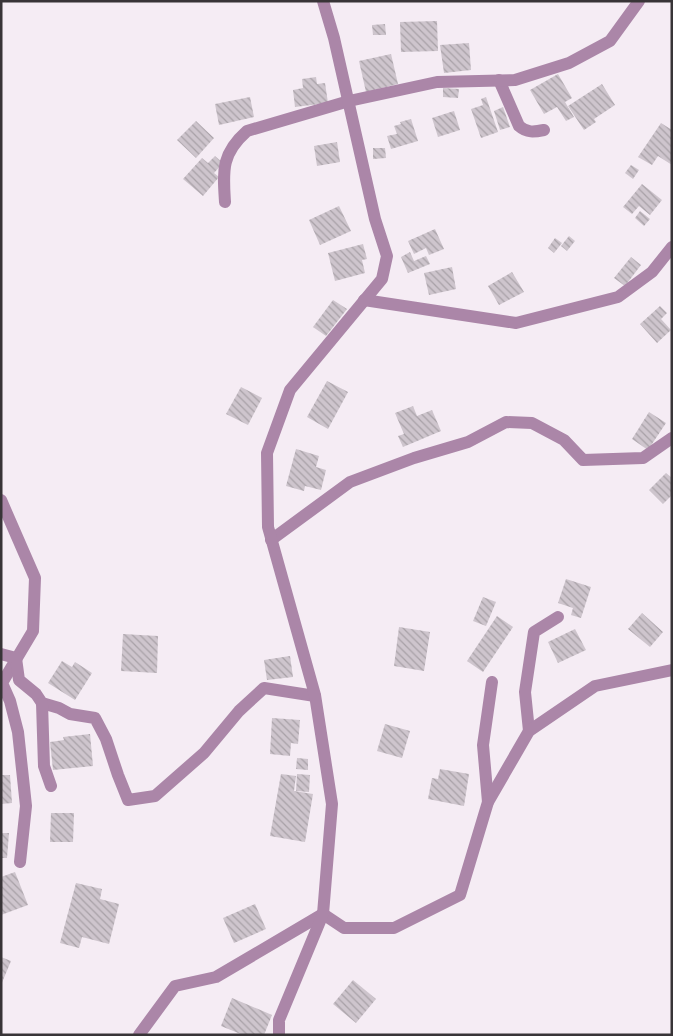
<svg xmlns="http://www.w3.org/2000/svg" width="673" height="1036" font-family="'Sofia Sans Condensed',sans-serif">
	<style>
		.building { fill: url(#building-back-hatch) }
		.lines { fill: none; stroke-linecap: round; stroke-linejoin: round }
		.minor { stroke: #ab86a8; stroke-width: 12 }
	</style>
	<defs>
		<pattern id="building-back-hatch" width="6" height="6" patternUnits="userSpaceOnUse" patternTransform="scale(1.25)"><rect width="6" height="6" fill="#cec5cd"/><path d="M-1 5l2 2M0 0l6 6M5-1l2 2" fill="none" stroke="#a8a1a7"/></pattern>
	</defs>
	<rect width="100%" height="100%" fill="#f5ecf4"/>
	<g class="building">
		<polygon points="437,21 438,51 401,52 400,22"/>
		<polygon points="385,24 386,35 373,35 372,25"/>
		<polygon points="469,43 471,70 444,73 440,45"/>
		<polygon points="391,54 398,84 366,92 359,61"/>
		<polygon points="558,74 572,98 565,102 574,117 566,121 557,107 544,114 530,90"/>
		<polygon points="316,77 317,84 325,83 328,103 295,107 293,90 303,88 302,79"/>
		<polygon points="602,84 615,105 594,119 596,122 584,130 568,106"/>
		<polygon points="443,88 459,89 458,98 443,97"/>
		<polygon points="250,97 254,117 219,125 215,104"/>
		<polygon points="486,97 498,132 481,138 471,109 483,105 481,99"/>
		<polygon points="503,107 510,127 500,130 494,111"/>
		<polygon points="454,111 460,130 438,137 432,118"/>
		<polygon points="411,119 418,141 391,149 387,136 397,134 394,126 401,124 400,122"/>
		<polygon points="196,121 214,138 196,158 177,140"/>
		<polygon points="661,123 672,130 672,165 658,156 652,165 638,157"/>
		<polygon points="337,142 340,162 317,166 314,146"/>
		<polygon points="373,148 385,148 386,158 373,159"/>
		<polygon points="215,156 223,163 214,173 219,177 203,196 183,179 202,158 208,163"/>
		<polygon points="631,165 639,170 633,179 625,173"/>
		<polygon points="642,184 662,200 650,215 639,206 632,214 623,207"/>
		<polygon points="339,206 351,231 320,245 309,220"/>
		<polygon points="640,211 650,219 644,226 635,218"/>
		<polygon points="435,229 444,249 429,255 426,248 414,254 408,241"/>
		<polygon points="569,236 575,241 567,251 561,246"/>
		<polygon points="555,238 562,243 554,253 548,248"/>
		<polygon points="363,244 367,259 362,260 365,273 335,281 328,253"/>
		<polygon points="410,252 414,261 426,256 430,264 408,273 401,257"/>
		<polygon points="631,257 641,265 625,286 614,278"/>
		<polygon points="452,267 456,289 429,295 424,273"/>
		<polygon points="512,272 524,292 499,305 488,286"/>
		<polygon points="333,300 347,309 326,336 313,327"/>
		<polygon points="660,306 667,313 661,319 671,330 657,343 640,324"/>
		<polygon points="327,381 348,392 328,429 307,417"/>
		<polygon points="241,387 262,398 248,425 226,414"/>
		<polygon points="413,406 417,416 432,410 441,431 403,447 398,436 404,434 395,413"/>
		<polygon points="649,412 666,423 648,450 632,439"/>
		<polygon points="296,449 319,456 316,467 326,470 321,490 305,486 304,491 286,486"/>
		<polygon points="666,473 672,478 672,495 663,504 649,490"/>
		<polygon points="566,579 591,587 581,618 571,615 573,608 558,603"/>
		<polygon points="483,597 496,602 486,626 473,621"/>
		<polygon points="642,613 663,632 650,647 628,629"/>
		<polygon points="497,616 513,627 483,672 467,661"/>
		<polygon points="399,627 430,632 424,671 394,666"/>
		<polygon points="575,629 586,650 558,663 548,642"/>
		<polygon points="123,634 158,636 157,673 121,671"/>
		<polygon points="290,656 293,677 267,680 264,660"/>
		<polygon points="62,661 72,667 75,662 92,673 75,700 48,683"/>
		<polygon points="272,718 300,720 298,744 291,743 290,756 270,754"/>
		<polygon points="385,724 410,731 402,758 377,751"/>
		<polygon points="90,734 93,766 53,770 50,742 64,740 63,737"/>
		<polygon points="297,758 308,759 308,770 296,769"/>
		<polygon points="440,769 469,774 464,806 428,799 432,778 438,779"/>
		<polygon points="281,774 296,776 294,791 313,794 305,842 270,836"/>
		<polygon points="297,774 310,775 309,792 296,791"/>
		<polygon points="1,775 10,775 12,803 1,804"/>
		<polygon points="51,813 74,813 73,842 50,842"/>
		<polygon points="1,833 9,833 7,858 1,858"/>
		<polygon points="15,872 28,905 1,915 1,877"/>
		<polygon points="76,883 102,889 100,899 119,904 109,944 82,937 79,948 60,943"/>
		<polygon points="255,904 266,929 234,943 223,918"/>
		<polygon points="1,957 11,961 1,985"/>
		<polygon points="353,980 376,999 356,1023 333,1004"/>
		<polygon points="232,998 272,1015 264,1035 243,1035 221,1026"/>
	</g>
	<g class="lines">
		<g class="minor">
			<path d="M499 80 519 126C527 133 534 132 544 130"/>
			<path d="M225 202C223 171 221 154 247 131L349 101 437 82 515 80 569 63 610 41 639 1"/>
			<polyline points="364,300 516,323 618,297 652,272 672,247"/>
			<polyline points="1,500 35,578 33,631 2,683 10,701 18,732 26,806 20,862"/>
			<polyline points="271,540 350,482 414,458 468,442 506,422 532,423 564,440 583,460 643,458 672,438"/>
			<polyline points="1,654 16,658 19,680 36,694 42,703 59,708 70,714 95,718 106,739 118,775 128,800 155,796 204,753 239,711 264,688 315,696"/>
			<polyline points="42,703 44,766 51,786"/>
			<polyline points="529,731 525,692 534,632 558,617"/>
			<polyline points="488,802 483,745 492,682"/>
			<polyline points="323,914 344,928 394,928 460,895 488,802 529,731 595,686 672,670"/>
			<polyline points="139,1035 175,986 216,977 323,914"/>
			<polyline points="279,1035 279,1020 323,914 332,804 315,695 268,527 267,453 290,390 382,279 387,256 375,219 334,38 323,1"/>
		</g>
	</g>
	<rect width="673" height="1036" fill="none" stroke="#383437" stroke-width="5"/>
</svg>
